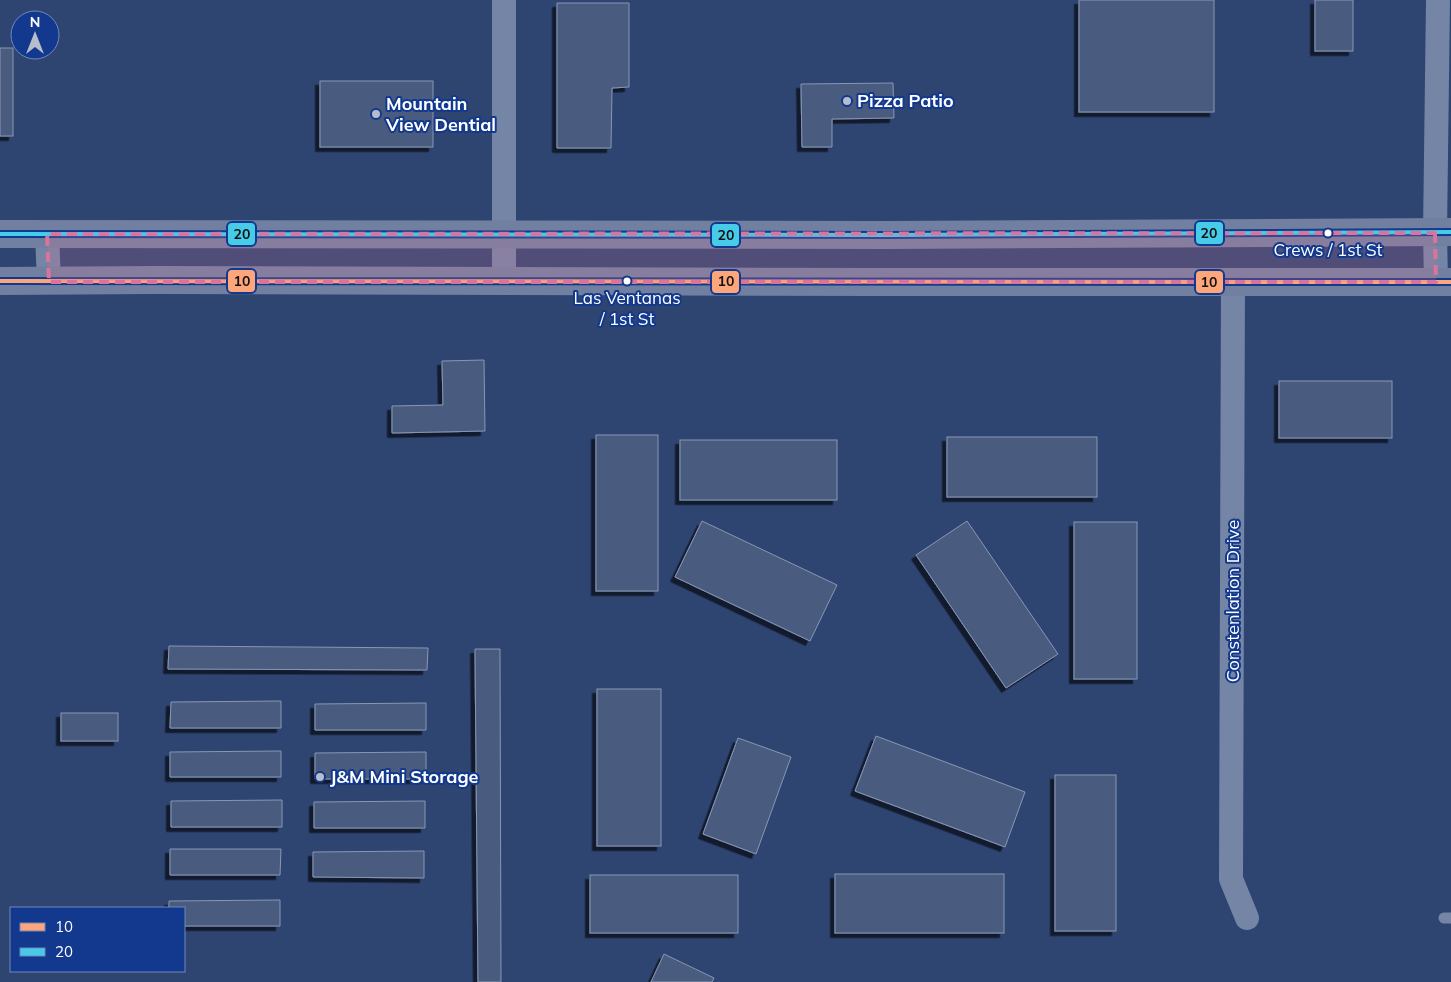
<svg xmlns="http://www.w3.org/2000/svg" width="1451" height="982" font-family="Mulish,sans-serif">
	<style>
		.building { fill: #495b7f; stroke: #8997b3; filter: url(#shadow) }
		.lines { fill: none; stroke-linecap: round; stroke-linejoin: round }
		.service { stroke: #7585a5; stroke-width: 11 }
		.minor { stroke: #7585a5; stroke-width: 24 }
		.secondary { stroke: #7180a1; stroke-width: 28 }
		.bus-1-casing { stroke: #12398d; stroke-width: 8 }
		.bus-2-casing { stroke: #12398d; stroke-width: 8 }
		.bus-1 { stroke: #fea67b; stroke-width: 4 }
		.bus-2 { stroke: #46cce9; stroke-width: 4 }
		.marked { fill: #da749d; fill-opacity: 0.2; stroke: #da749d; stroke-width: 4; stroke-dasharray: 10 6; stroke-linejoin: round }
		.poi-dot { fill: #b6becd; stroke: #12398d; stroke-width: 2 }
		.bus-dot { fill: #fff; stroke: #12398d; stroke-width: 2 }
		.labels { text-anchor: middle; stroke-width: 4; stroke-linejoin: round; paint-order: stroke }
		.bus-label { font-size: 17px; fill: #fff; stroke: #12398d }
		.poi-label { font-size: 18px; font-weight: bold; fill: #fff; stroke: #12398d; text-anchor: start }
		.street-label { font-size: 18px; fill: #fff; stroke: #12398d }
		.line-badge { stroke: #12398d; stroke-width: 2 }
		.pale-badge-label { font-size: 14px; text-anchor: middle; font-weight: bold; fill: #111 }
	</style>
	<defs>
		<filter id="shadow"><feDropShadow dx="-4.5" dy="4.5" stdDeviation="0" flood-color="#0009"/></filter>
	</defs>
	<rect width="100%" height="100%" fill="#2e4471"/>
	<g class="building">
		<rect x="1079" y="0" width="135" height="112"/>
		<rect x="1315" y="0" width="38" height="51"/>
		<polygon points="557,3 629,3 629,87 612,88 611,148 557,148"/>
		<rect x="0" y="48" width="13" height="88"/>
		<rect x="320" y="81" width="113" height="66"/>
		<polygon points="893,83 894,118 832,119 832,147 802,147 801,84"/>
		<polygon points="484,360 485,431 392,433 392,406 443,405 442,361"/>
		<rect x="1279" y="381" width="113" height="57"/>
		<rect x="596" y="435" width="62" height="156"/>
		<rect x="947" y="437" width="150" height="60"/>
		<rect x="680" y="440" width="157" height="60"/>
		<polygon points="702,521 837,585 810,641 675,577"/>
		<polygon points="967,521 1058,654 1006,688 916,555"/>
		<rect x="1074" y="522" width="63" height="157"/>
		<polygon points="169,646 428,648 427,670 168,669"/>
		<polygon points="475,649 500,649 501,982 478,982"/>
		<rect x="597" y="689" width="64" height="157"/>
		<polygon points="281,701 281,728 170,728 171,702"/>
		<polygon points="426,703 426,730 315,730 315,704"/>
		<rect x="61" y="713" width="57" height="28"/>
		<polygon points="876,736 1025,792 1005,847 855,791"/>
		<polygon points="738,738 791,757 756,854 703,834"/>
		<polygon points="281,751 281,777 170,777 170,752"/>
		<polygon points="426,752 426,779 315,779 315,753"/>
		<rect x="1055" y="775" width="61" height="156"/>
		<polygon points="282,800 282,827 171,827 171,801"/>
		<polygon points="425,801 425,828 314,828 314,802"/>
		<polygon points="170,849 281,849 280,875 170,875"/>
		<polygon points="424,851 424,878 313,877 313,852"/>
		<rect x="835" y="874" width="169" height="59"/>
		<rect x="590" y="875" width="148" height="58"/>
		<polygon points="280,900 280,926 184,926 184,908 169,908 169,901"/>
		<polygon points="664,954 714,978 712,982 651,982"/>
	</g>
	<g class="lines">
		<polyline class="service" points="1444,918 1451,918"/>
		<g class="minor">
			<polyline points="47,234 49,282"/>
			<polyline points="504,281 504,0"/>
			<polyline points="1233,281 1231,879 1247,918"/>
			<polyline points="1436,282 1435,233 1438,0"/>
		</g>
		<g class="secondary">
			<polyline points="0,234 888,235 1451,232"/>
			<polyline points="0,281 155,280 875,282 1451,282"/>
		</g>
		<defs>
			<polyline id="bus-1" points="0,281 1451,282"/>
			<polyline id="bus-2" points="0,234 888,235 1451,232"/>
		</defs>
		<use href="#bus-1" class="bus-1-casing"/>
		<use href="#bus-2" class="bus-2-casing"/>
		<use href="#bus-1" class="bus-1"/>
		<use href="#bus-2" class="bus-2"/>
	</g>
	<path class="marked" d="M1435 233 1436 282H49L47 234Z"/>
	<g class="poi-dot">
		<circle cx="847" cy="101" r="5"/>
		<circle cx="376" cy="114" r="5"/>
		<circle cx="320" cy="777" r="5"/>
	</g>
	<g class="bus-dot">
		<circle cx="1328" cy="233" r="4.5"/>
		<circle cx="627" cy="281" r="4.5"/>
	</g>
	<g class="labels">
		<g class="bus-label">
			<text x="1328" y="256">Crews / 1st St</text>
			<text x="627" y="304">Las Ventanas<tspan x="627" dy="21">/ 1st St</tspan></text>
		</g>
		<g class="poi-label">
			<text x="857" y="107">Pizza Patio</text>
			<text x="386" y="110">Mountain<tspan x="386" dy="21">View Dential</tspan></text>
			<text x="330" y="783">J&amp;M Mini Storage</text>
		</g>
		<g class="street-label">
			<text transform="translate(1233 601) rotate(-90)" y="6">Constenlation Drive</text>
		</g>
	</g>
	<g class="line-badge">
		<rect x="1195" y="221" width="29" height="24" rx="5" fill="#46cce9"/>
		<rect x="227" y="222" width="29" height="24" rx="5" fill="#46cce9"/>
		<rect x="711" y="223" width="29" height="24" rx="5" fill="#46cce9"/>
		<rect x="227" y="269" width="29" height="24" rx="5" fill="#fea67b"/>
		<rect x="711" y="270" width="29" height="24" rx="5" fill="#fea67b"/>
		<rect x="1195" y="270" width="29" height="24" rx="5" fill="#fea67b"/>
	</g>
	<g class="pale-badge-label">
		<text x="1209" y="238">20</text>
		<text x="242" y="239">20</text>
		<text x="726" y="240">20</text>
		<text x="242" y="286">10</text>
		<text x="726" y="286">10</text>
		<text x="1209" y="287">10</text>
	</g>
	<rect x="10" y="907" width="175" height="65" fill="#12398d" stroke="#7188bb"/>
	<rect x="20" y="923" width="25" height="8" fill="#fea67b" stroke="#7188bb"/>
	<text x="55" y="932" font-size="15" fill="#ffffff">10</text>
	<rect x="20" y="948" width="25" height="8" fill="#46cce9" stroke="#7188bb"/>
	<text x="55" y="957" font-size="15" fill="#ffffff">20</text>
	<g transform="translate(35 35)"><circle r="24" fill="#12398d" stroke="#7188bb"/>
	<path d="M0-4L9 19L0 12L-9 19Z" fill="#b6becd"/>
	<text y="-8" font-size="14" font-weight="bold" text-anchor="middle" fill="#ffffff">N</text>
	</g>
</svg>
